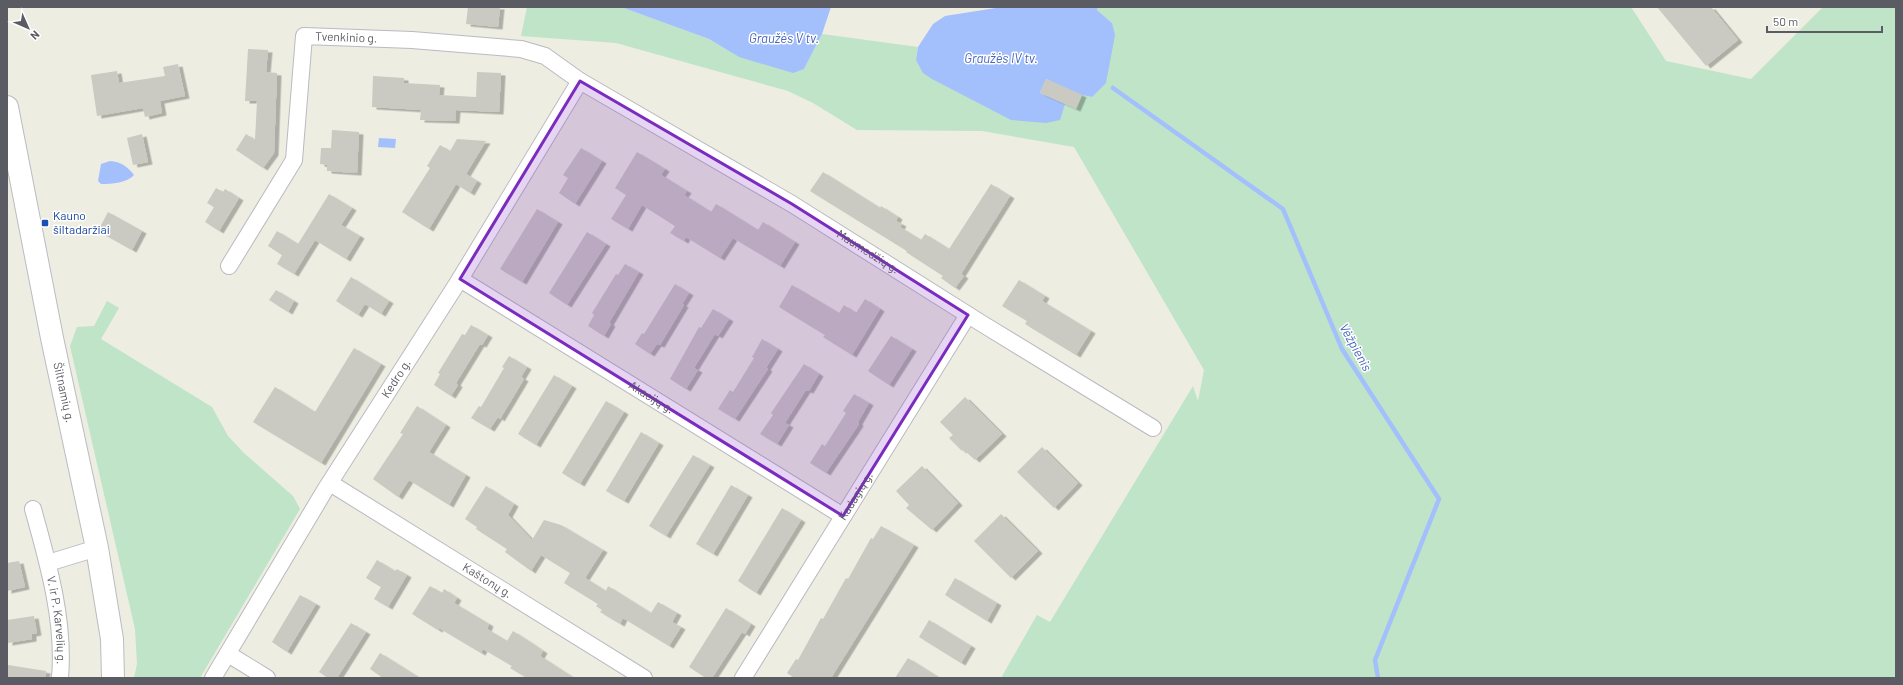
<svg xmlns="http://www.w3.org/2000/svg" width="1903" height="685" font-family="Barlow,sans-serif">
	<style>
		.green { fill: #bfe4c8 }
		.water { fill: #a3c0fc }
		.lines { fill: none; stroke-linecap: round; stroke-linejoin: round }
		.stream { stroke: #a3c0fc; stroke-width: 4.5 }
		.building { fill: #cac9c2; filter: url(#shadow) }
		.street-casing { stroke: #babac1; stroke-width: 18 }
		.secondary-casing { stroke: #bbbcc3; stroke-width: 24 }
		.street { stroke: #fff; stroke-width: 16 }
		.secondary { stroke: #fff; stroke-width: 22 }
		.marked { fill: #7b2cbf; fill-opacity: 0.2; stroke: #7b2cbf; stroke-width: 3; stroke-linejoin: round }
		.transit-dot { fill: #1a4fb4; stroke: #fff; stroke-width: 1.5 }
		.labels { text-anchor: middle; stroke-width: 3; stroke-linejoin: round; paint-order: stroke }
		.street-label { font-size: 12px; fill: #5b5c63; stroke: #fff }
		.transit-label { font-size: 12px; fill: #164399; stroke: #fff; text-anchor: start }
		.water-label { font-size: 13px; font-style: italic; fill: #4665bf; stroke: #fff }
	</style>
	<defs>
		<filter id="shadow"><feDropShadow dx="4.5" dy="2.5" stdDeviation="0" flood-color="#0004"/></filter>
	</defs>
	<rect width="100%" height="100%" fill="#edede2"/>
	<g class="green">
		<polygon points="527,7 621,7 709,39 739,57 804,69 822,34 918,47 916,60 1040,93 1046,79 1082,95 1092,97 1112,23 1097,10 1098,7 1631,7 1666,61 1751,79 1823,7 1896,7 1896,678 1001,678 1037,615 1050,622 1193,386 1198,401 1204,370 1074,147 982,131 857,130 813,103 788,91 616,43 521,36"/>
		<polygon points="107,301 119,308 101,339 212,407 228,436 244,453 293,496 300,509 200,678 134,678 137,664 135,629 70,346 77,327 94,326"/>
	</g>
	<g class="water">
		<polygon points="621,7 831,7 822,34 804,69 793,73 739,57 709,39"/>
		<polygon points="1002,7 1098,7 1097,10 1112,23 1115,35 1106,83 1092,97 1082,95 1046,79 1040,93 1065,104 1060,120 1046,123 1011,120 932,79 923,73 916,60 918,47 933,24 945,16"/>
		<polygon points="379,138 396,139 395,148 378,147"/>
		<path d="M110 161C121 162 127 166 134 175 127 183 112 184 101 184L98 181 101 164Z"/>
	</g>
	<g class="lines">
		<polyline class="stream" points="1113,88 1283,209 1342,349 1439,499 1375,660 1378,678"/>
	</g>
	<g class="building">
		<polygon points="468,7 500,7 498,27 466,24"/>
		<polygon points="1657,7 1711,7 1738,40 1706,66"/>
		<polygon points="248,49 268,50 266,72 277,73 274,153 263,168 236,150 246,134 255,140 257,101 245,101"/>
		<polygon points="178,64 185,96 160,101 162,113 145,117 143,108 97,116 91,75 117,71 119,83 165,76 163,67"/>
		<polygon points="477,72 501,73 499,112 456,110 455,121 420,120 421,110 372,107 373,76 404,78 404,83 440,85 439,95 476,97"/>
		<polygon points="1046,79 1082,95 1076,109 1040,93"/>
		<polygon points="332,130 359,132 357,173 327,171 327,165 320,164 321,148 331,148"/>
		<polygon points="142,134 148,162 133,165 127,138"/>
		<polygon points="457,139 486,141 466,174 477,181 470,193 456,184 429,229 402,212 430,168 427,166 440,145 450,151"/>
		<polygon points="581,148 602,161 575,204 559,193 568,178 563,175"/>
		<polygon points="637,152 665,169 661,175 687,191 684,195 711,212 716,204 758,230 763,222 795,242 780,266 733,238 720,258 686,237 684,241 670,233 675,226 642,205 628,229 611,219 626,195 615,188"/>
		<polygon points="823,172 880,208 881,206 898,217 896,221 902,224 900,227 921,240 925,234 949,249 991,184 1010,196 961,274 964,276 955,288 941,278 943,276 906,252 907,251 810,191"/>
		<polygon points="216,188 223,192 225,189 239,198 219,231 205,222 214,207 207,203"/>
		<polygon points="329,194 352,208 341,225 360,236 346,259 315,240 294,274 277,264 282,255 268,246 277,231 298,244"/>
		<polygon points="537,209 558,222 522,282 500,269"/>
		<polygon points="108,212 142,231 132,250 98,231"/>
		<polygon points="587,232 606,244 567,305 549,293"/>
		<polygon points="625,264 639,272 609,323 611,324 604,336 588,326 594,315 592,313 616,274 618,275"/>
		<polygon points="351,277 389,301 381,314 365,304 358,315 336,301"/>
		<polygon points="1019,280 1045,296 1042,301 1091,331 1076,355 1025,324 1027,321 1002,306"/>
		<polygon points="675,284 689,293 682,304 684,305 660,345 657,344 650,354 635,344 642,333 644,334"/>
		<polygon points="792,285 839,313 844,305 856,313 865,299 880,309 852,355 823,337 825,335 779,307"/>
		<polygon points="276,290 294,301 288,312 269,300"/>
		<polygon points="713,309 729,319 718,336 715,334 694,368 698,370 686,389 670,379 699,327 701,328"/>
		<polygon points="471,325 488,335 482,345 480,344 456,383 458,385 451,396 434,385 440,374 438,373 462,334 465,335"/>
		<polygon points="891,336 912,349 889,385 868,371"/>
		<polygon points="762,339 778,349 766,368 768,369 735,419 718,409 730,390 733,392 754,358 752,357"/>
		<polygon points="354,348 381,364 321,463 253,422 275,387 315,412"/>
		<polygon points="509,356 527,367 521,377 524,379 500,419 498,417 490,429 471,418 479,406 481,407 504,368 502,367"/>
		<polygon points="804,364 819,374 809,391 806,390 785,423 789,425 777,444 760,434 773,415 771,413"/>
		<polygon points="554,375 572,386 536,445 518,434"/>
		<polygon points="854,394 869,403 858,422 859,424 826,473 810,463 822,444 825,446 846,413 843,411"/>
		<polygon points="965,397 1002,434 975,460 963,449 962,451 949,438 953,435 940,422"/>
		<polygon points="606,401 624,412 580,484 562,473"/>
		<polygon points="417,406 446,425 429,452 466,475 449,505 409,480 398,497 373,479 403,434 400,433"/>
		<polygon points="641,432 659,443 624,501 606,491"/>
		<polygon points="1042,447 1078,483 1054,508 1017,472"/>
		<polygon points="693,455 710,465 666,536 649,526"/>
		<polygon points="922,466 958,503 932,530 906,508 909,505 896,491"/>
		<polygon points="731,485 748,495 713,554 696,544"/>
		<polygon points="486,486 514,504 508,515 532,540 544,520 561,525 603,550 585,578 606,591 608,586 651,613 658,602 677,613 672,622 681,627 669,646 623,618 620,624 600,612 602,610 596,606 598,604 564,583 570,573 541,555 531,571 505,552 507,549 476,529 477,527 465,519"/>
		<polygon points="782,508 801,520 756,593 738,581"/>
		<polygon points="1001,514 1038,551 1011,578 974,541"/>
		<polygon points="881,526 914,545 831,678 794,678 787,673 796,659 798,660 821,618 823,619 846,578 848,579 871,538 873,539"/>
		<polygon points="377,560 395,571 397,569 407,575 388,607 374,599 381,587 366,578"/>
		<polygon points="19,561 25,587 7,591 7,563"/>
		<polygon points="955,578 997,603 987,621 945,595"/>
		<polygon points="430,586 442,593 444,589 457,598 454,603 489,624 487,629 507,641 513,631 530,642 543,651 540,656 574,678 527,678 510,668 512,666 483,649 481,653 439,628 438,630 412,614"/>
		<polygon points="300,595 316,604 287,652 272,642"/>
		<polygon points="726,608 751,624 745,634 742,632 712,678 706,678 689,667"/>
		<polygon points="34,616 37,633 32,634 32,639 8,643 7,620"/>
		<polygon points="929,620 971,646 961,663 919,637"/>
		<polygon points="351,623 366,632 337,678 328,678 319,672"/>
		<polygon points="380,653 420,678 383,678 370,669"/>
		<polygon points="908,658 940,678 895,678"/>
		<polygon points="8,665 46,671 45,678 7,678"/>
	</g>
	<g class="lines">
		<defs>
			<g id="street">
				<path id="s1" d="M229 266 294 160 304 36 412 40 521 49 545 56 580 81 792 204 981 323 1153 428"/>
				<path id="s2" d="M460 279 843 516"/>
				<path id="s3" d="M330 483 644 678"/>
				<path id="s4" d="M33 509C48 563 65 621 60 678"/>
				<polyline points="48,563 97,548"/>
				<polyline points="228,654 267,678"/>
				<path id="s5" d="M213 678 325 490 460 279 580 81"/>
				<path id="s6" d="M743 678 968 315"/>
			</g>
			<g id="secondary">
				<path id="s7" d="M7 107 52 338 97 548 112 639 113 678"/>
			</g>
		</defs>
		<use href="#street" class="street-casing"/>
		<use href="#secondary" class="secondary-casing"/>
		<use href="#street" class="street"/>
		<use href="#secondary" class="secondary"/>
	</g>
	<path class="marked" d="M580 81 792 204 968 315 843 516 460 279Z"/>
	<rect class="transit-dot" x="41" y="219" width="8" height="8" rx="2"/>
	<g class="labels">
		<g class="street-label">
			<text dy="4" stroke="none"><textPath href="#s1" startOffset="291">Tvenkinio g.</textPath></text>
			<text dy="4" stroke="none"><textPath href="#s1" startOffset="869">Maumedžių g.</textPath></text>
			<text dy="4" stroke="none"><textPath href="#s5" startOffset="351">Kedro g.</textPath></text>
			<text dy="4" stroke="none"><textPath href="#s7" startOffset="291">Šiltnamių g.</textPath></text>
			<text dy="4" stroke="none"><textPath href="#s2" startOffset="225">Akacijų g.</textPath></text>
			<text dy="4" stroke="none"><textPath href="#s6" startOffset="214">Kadagių g.</textPath></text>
			<text dy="4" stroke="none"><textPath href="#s3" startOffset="185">Kaštonų g.</textPath></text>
			<text dy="4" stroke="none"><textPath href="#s4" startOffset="114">V. ir P. Karvelių g.</textPath></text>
		</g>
		<g class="transit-label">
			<text x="53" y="220">Kauno<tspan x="53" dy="14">šiltadaržiai</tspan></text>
		</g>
		<g class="water-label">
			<text x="784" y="43">Graužės V tv.</text>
			<text x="1001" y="63">Graužės IV tv.</text>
			<text transform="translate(1356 347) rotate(61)" y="5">Vėžpienis</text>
		</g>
	</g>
	<rect width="1903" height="685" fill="none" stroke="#5b5c63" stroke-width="16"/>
	<g transform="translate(28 28) rotate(135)" stroke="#ffffff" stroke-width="3" paint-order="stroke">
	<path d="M0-3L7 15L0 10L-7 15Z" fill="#5b5c63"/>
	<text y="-6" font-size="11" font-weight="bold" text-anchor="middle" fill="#5b5c63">N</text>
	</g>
	<path d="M1767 26v6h115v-6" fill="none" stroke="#5b5c63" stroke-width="2"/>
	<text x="1773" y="26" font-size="12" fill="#5b5c63" stroke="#ffffff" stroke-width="3" paint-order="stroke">50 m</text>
</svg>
